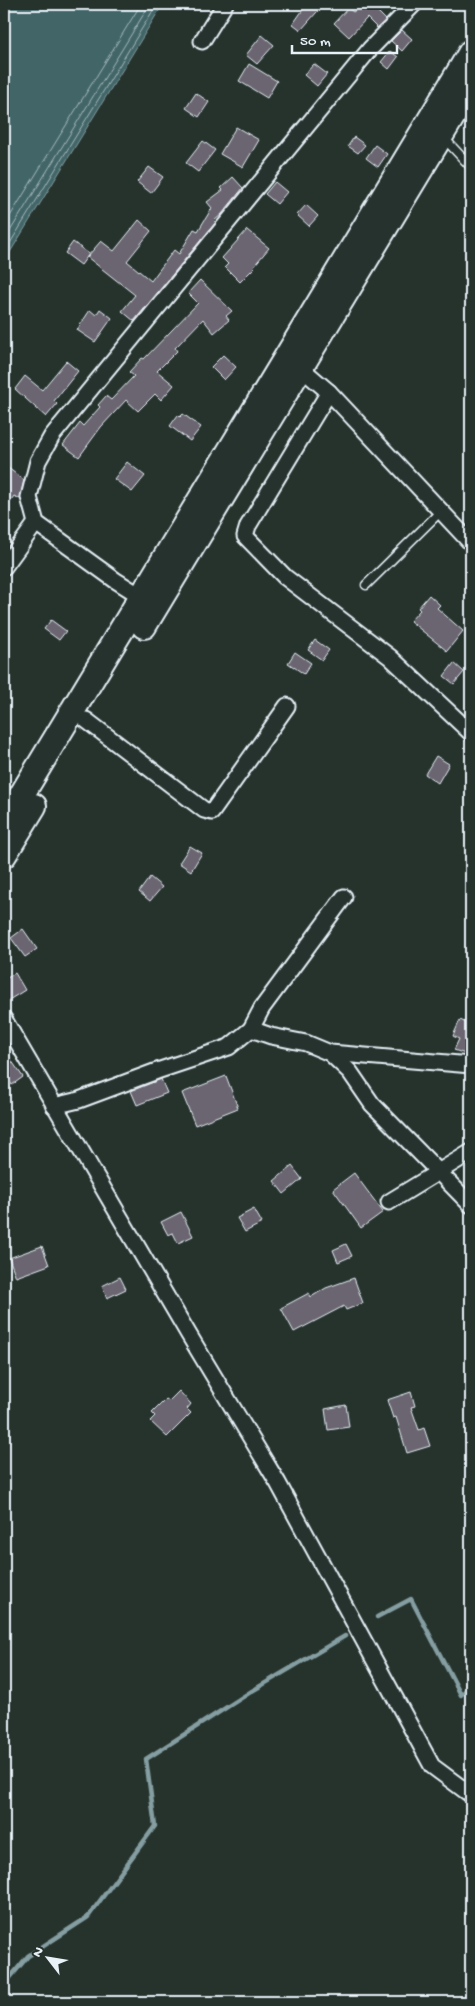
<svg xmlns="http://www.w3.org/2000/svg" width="475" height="2006" font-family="'Gochi Hand',sans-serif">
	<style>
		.water { fill: #436668; stroke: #859ea2 }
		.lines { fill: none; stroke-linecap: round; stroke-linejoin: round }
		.shore { stroke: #a6b9be; stroke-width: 1 }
		.stream { stroke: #859ea2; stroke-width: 4.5 }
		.building { fill: #6b656f; stroke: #e8f1f8 }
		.service-casing { stroke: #e8f1f8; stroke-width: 11 }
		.minor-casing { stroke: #e8f1f8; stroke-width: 19 }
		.trunk-casing { stroke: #e8f1f8; stroke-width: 28 }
		.service { stroke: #26332d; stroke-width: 8 }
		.minor { stroke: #26332d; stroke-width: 15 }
		.trunk { stroke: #26332d; stroke-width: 24 }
	</style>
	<rect width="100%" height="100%" fill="#26332d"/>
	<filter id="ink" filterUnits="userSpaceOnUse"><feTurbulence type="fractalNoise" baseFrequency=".02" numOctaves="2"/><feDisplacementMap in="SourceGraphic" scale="10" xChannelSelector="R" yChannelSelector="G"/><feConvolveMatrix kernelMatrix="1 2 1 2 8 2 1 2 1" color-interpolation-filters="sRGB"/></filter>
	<g filter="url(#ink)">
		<polygon class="water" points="4,4 163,4 4,262"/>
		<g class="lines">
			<g class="shore">
				<polyline points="4,226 141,4"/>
				<polyline points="4,241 150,4"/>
				<polyline points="4,253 157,4"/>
			</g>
			<g class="stream">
				<polyline points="377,1617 411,1599 461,1695 471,1685"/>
				<polyline points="4,1985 28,1956 88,1917 155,1826 146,1759 252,1691 345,1636"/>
			</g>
		</g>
		<g class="building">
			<polygon points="307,4 324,4 301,30 293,24"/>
			<polygon points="364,4 387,4 377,11 386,20 377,28 367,18 349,37 334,23 348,8 353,12"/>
			<polygon points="402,30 412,39 402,51 391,41"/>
			<polygon points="262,35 274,45 257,64 246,55"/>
			<polygon points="390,51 398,57 389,69 381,62"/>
			<polygon points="249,64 277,81 267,98 239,81"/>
			<polygon points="314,64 327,74 317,86 304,75"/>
			<polygon points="196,93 209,102 199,117 186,108"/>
			<polygon points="236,127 259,140 243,167 220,154"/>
			<polygon points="354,137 365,145 358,153 348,146"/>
			<polygon points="203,141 215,150 198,172 186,163"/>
			<polygon points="375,145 387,154 378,167 366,158"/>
			<polygon points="149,167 163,177 151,193 137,182"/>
			<polygon points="233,177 243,188 222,214 214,221 216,222 134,321 122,311 135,295 87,257 101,241 114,251 139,220 151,231 127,261 151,281 174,250 179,254 194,229 198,231 212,208 207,202 223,190 221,188"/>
			<polygon points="275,182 287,192 277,204 265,194"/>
			<polygon points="306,205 318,216 309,226 297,215"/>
			<polygon points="247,230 269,248 253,267 254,268 240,282 225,267 228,264 222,258"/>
			<polygon points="73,242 89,254 81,265 65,253"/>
			<polygon points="200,280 232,311 226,316 229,320 214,333 203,319 175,348 177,351 157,371 174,385 161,400 155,394 138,411 126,400 101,427 79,457 63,445 80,423 83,426 100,407 98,405 106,396 111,400 134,376 129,372 142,358 144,359 198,303 188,293"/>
			<polygon points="100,309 112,318 95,342 77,330 90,310 96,315"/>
			<polygon points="223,355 236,367 224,380 211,367"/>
			<polygon points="66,361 78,371 54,401 57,404 46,417 15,389 25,376 42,390"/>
			<polygon points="183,414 201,427 190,441 170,426 178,415 180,417"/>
			<polygon points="127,462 145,476 132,492 114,479"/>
			<polygon points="4,465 24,480 20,499 14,496 4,510"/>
			<polygon points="429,595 440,605 437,608 463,631 447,651 410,621 420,610 418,608"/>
			<polygon points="51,620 66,631 59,640 44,629"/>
			<polygon points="315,640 329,650 322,660 308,650"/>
			<polygon points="295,652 311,663 304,674 288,663"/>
			<polygon points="454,663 464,672 454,684 444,676"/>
			<polygon points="436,756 449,764 438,783 425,774"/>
			<polygon points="190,846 202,853 191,871 179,863"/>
			<polygon points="150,877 162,887 150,901 139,892"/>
			<polygon points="23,929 37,949 25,957 11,938"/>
			<polygon points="15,973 25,990 4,1003 4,980"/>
			<polygon points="460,1020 471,1025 471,1056 454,1050 459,1039 453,1036"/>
			<polygon points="4,1050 23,1077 12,1085 4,1074"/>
			<polygon points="226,1076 238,1108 195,1125 182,1093"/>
			<polygon points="161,1079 167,1093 137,1105 131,1091"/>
			<polygon points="292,1166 302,1179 284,1194 274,1181"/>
			<polygon points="354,1173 383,1212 361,1228 333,1189"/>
			<polygon points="254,1209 262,1223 245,1232 237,1218"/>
			<polygon points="181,1212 193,1236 178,1243 173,1233 168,1235 161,1222"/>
			<polygon points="346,1244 352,1256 338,1262 333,1250"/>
			<polygon points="42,1246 49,1265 16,1277 9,1258"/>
			<polygon points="120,1277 126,1289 107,1298 102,1286"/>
			<polygon points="354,1278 363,1303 346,1310 344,1306 294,1332 281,1308 309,1293 311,1297 326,1288"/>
			<polygon points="179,1391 191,1404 187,1409 191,1413 167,1437 150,1421 155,1416 152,1413 166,1399 169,1401"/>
			<polygon points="411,1392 415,1406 411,1407 419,1430 424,1428 430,1446 407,1453 396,1417 393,1418 387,1400"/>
			<polygon points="346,1405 349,1427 328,1430 325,1409"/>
		</g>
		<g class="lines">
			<defs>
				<g id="service">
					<polyline points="443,137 471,167"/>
					<polyline points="366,585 441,511"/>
				</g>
				<g id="minor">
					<polyline points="202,41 225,4"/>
					<polyline points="294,362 329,392 471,543"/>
					<polyline points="329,392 248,526 245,536 285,577 390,657 471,733"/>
					<polyline points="4,567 36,523"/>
					<polyline points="142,597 115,580 36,523 29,497 38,461 52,436 370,49 414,4"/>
					<polyline points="86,720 204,810 212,812 287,706"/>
					<polyline points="4,1019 189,1335 278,1483 432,1766 471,1795"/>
					<polyline points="251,1029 271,1036 306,1043 330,1053 350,1072 372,1104 471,1205"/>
					<polyline points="330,1053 471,1065"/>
					<polyline points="54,1106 79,1100 157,1071 229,1047 251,1029 262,1008 344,897"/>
					<polyline points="389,1202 471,1152"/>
				</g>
				<g id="trunk">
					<polyline points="144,626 471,86"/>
					<polyline points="4,824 471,52"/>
					<polyline points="4,855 34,806"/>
				</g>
			</defs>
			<use href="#service" class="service-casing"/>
			<use href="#minor" class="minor-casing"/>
			<use href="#trunk" class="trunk-casing"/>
			<use href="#service" class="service"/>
			<use href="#minor" class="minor"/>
			<use href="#trunk" class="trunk"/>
		</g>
	</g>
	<rect width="475" height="2006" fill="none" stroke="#26332d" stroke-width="20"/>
	<rect x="10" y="10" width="455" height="1986" fill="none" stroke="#e8f1f8" stroke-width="2" filter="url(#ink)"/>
	<g transform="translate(48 1958) rotate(301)" stroke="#26332d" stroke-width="4" paint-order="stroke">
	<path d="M0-4L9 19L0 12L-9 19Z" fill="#e8f1f8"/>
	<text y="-8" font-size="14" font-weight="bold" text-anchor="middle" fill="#e8f1f8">N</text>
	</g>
	<path d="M292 45v8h105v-8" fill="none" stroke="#e8f1f8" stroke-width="2.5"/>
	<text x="300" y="45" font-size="15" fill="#e8f1f8" stroke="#26332d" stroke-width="4" paint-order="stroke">50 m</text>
</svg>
